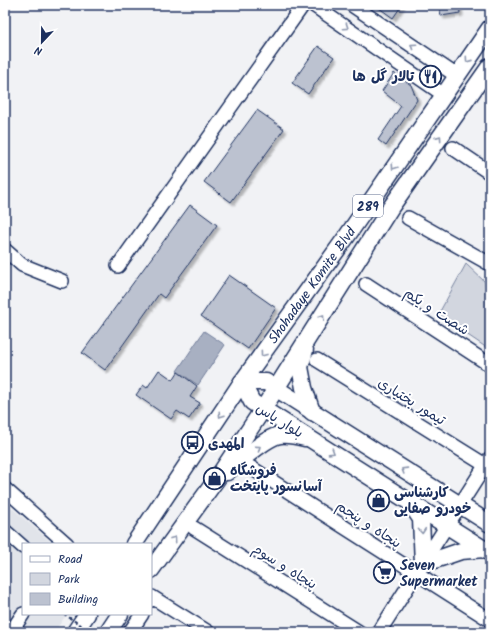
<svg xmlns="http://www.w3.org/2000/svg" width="495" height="637" font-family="Kalam,'Playpen Sans Arabic',sans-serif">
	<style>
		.built { fill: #e1e4ea }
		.green { fill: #d2d6df; stroke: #76829e }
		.water { fill: #a8b0c2; stroke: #707c9a }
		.building { fill: #bcc2d0; stroke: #1b2f5e; filter: url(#shadow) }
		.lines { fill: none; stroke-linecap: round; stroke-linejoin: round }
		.minor-casing { stroke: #1b2f5e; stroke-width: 16 }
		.major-casing { stroke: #1b2f5e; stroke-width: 19 }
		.minor { stroke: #fff; stroke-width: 13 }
		.major { stroke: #fff; stroke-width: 16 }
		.path-bridge { stroke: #1b2f5e; stroke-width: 2; stroke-dasharray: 3 3; stroke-linecap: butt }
		.oneway { stroke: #8d97ae }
		.labels { text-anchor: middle; stroke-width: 4; stroke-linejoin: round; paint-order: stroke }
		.shield { fill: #fff; stroke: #5f6d8e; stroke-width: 1 }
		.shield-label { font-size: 13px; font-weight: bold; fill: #1b2f5e }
		.poi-label { font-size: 14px; font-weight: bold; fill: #1b2f5e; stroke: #fff; text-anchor: start }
		.street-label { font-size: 14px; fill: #1b2f5e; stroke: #fff }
	</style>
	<defs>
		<filter id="shadow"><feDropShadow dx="3" dy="3" stdDeviation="1" flood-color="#0004"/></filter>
	</defs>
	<rect width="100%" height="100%" fill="#f1f2f5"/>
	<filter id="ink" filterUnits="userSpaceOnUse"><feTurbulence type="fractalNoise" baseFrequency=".025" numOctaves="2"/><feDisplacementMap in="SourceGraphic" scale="8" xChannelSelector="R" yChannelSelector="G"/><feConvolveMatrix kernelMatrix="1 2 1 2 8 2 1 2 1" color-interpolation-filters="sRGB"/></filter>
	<g filter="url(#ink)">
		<polygon class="built" points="5,502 53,544 23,544 23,614 67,614 54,632 5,632"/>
		<path class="green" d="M466 264 485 282C487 305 490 327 490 350L438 315Z"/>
		<polygon class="water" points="204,331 225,345 198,385 177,371"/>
		<g class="building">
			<polygon points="375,5 402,5 393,18"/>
			<polygon points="439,5 459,5 460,13 441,16"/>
			<polygon points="318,46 334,57 308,94 292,83"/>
			<polygon points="394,73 411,85 417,100 386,146 378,140 401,106 382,91"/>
			<polygon points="257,110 284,129 231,202 204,182"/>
			<polygon points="190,205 217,225 164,298 159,294 105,370 82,353"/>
			<polygon points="229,275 276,308 248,349 201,316"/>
			<polygon points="159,370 173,380 178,372 197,386 190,397 200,403 189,419 177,411 171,419 136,395 143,385 147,388"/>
		</g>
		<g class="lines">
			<defs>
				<g id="minor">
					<polyline points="313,5 444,95"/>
					<polyline points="352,5 457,76"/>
					<polyline points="453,148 490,173"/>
					<polyline points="408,218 490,264"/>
					<polyline points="5,250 22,265 62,281"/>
					<polyline points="118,266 303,5"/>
					<polyline points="366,284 490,365"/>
					<polyline points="317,360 490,468"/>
					<polyline points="250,467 490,620"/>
					<polyline points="5,489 67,544"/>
					<polyline points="194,528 359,632"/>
					<polyline points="5,531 23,547"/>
					<polyline points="151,600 152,597 208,632"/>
					<polyline points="11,632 23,614"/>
					<polyline points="130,632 142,614"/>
					<polyline points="379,632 490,458"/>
				</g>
				<g id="major">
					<polyline points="305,350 300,367 304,388 312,412"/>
					<polyline points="242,382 252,402 490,553"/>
					<polyline points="242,382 266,382 490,524"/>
					<path d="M227 472C239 462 266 437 280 435 289 434 297 436 305 438"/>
					<polyline points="411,504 421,519 423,564 461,551 484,549"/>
					<path id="s1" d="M134 544 242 382 347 236 490 28"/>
					<polyline points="151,570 216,480 263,409 391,207 490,66"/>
					<polyline points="75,632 87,614"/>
					<polyline points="108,632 120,614"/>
				</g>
			</defs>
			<use href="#minor" class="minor-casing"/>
			<use href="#major" class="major-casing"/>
			<use href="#minor" class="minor"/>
			<use href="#major" class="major"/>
			<polyline class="path-bridge" points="64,614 91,632"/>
		</g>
		<defs><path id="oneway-chevron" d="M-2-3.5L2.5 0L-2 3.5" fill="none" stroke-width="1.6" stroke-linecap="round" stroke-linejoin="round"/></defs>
		<g class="oneway">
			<use href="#oneway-chevron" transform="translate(346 27) rotate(34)"/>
			<use href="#oneway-chevron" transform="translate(413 46) rotate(-146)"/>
			<use href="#oneway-chevron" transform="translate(468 60) rotate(125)"/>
			<use href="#oneway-chevron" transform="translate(439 138) rotate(-55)"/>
			<use href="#oneway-chevron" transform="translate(394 167) rotate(124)"/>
			<use href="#oneway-chevron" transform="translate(322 317) rotate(-58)"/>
			<use href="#oneway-chevron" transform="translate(263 354) rotate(126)"/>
			<use href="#oneway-chevron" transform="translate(221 415) rotate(124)"/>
			<use href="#oneway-chevron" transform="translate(258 448) rotate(-36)"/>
			<use href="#oneway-chevron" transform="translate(332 452) rotate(32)"/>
			<use href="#oneway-chevron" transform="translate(404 470) rotate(-148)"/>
			<use href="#oneway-chevron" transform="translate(422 531) rotate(85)"/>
			<use href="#oneway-chevron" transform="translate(174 539) rotate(-54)"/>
		</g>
	</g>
	<defs>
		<symbol id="restaurant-ring" viewBox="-11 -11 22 22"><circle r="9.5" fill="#fff" stroke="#1b2f5e" stroke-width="1.5"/><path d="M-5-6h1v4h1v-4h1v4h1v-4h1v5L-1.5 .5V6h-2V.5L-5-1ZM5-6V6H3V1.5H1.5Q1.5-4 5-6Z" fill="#1b2f5e"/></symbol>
		<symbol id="bus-ring" viewBox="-11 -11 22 22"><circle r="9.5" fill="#fff" stroke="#1b2f5e" stroke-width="1.5"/><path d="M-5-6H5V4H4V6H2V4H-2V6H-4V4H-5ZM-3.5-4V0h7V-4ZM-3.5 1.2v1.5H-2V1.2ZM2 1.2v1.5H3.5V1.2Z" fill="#1b2f5e"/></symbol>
		<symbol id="shop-ring" viewBox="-11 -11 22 22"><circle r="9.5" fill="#fff" stroke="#1b2f5e" stroke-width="1.5"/><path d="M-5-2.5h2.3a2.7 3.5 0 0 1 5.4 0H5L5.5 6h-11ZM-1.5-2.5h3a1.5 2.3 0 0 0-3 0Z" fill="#1b2f5e"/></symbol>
		<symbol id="supermarket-ring" viewBox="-11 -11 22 22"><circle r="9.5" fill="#fff" stroke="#1b2f5e" stroke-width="1.5"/><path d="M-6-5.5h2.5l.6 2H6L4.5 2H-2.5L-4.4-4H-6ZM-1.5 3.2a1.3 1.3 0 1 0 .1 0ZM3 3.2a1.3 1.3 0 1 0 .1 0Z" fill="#1b2f5e"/></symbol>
	</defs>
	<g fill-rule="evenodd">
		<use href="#restaurant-ring" x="418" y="64" width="25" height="25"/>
		<use href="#bus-ring" x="180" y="430" width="25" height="25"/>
		<use href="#shop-ring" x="202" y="466" width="25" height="25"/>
		<use href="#shop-ring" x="366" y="488" width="25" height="25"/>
		<use href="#supermarket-ring" x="372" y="560" width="25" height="25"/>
	</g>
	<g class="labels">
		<rect class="shield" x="353" y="195" width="30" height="22" rx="3"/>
		<g class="shield-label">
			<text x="368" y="211">289</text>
		</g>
		<g class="poi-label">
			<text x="414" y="81" text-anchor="end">تالار گل ها</text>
			<text x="208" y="448">المهدی</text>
			<text x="230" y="475">فروشگاه<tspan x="230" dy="16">آسانسور پایتخت</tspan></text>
			<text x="394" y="497">کارشناسی<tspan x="394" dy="16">خودرو صفایی</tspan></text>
			<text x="400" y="570">Seven<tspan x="400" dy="16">Supermarket</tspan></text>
		</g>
		<g class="street-label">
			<text dy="5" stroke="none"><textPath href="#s1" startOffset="314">Shohadaye Komite Blvd</textPath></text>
			<text transform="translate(437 311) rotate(33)" y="5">شصت و یکم</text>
			<text transform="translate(412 401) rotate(32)" y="5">تیمور بختیاری</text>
			<text transform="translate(280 420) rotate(32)" y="5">بلوار یاس</text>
			<text transform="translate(369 524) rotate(33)" y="5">پنجاه و پنجم</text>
			<text transform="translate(285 566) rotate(32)" y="5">پنجاه و سوم</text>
		</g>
	</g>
	<rect width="495" height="637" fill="none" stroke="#fff" stroke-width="20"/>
	<rect x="10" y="10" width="475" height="617" fill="none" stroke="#1b2f5e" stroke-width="1.5" filter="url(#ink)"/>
	<rect x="22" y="543" width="130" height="72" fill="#ffffff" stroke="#a4acbf"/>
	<rect x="30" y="556" width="20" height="6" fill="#ffffff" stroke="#a4acbf"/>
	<text x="58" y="563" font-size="12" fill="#1b2f5e">Road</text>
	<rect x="30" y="573" width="20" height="12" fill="#d2d6df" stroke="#a4acbf"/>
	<text x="58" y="583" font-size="12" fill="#1b2f5e">Park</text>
	<rect x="30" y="593" width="20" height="12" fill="#bcc2d0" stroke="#a4acbf"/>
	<text x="58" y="603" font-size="12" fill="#1b2f5e">Building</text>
	<g transform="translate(42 42) rotate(202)" stroke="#ffffff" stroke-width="3" paint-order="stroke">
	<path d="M0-3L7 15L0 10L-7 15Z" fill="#1b2f5e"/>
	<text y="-6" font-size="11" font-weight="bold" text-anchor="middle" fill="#1b2f5e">N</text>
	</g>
</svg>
